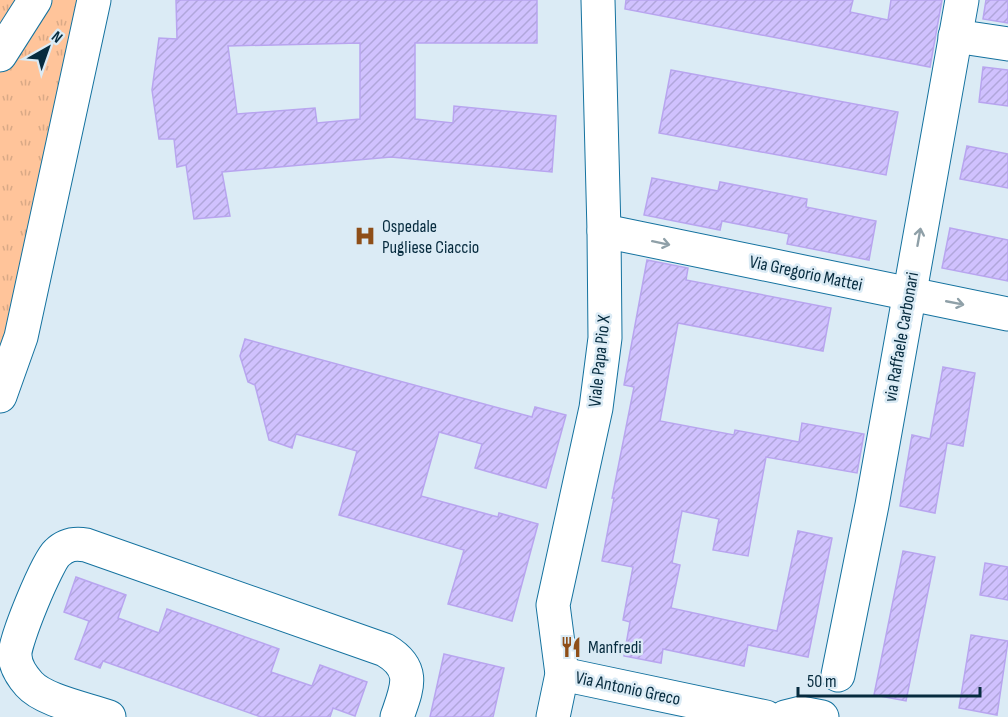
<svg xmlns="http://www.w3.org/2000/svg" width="1008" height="717" font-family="'Sofia Sans Condensed',sans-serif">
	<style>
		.grass { fill: url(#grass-tufts) }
		.building { fill: url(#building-hatch); stroke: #b8a5ef; stroke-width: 1.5; fill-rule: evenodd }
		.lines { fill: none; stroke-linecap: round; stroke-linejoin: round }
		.minor-casing { stroke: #14729f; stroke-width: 35 }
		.minor { stroke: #fff; stroke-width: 33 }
		.oneway { stroke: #8fa0a8 }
		.labels { text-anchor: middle; stroke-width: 5; stroke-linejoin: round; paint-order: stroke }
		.poi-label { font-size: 18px; fill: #062b3e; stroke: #dbebf5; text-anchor: start }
		.street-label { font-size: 18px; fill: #062b3e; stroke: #dbebf5 }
	</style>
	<defs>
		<pattern id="grass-tufts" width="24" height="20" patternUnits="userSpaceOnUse" patternTransform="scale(1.5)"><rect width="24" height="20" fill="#ffc49a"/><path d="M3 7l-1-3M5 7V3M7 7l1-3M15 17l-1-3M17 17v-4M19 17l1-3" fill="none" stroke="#d9a986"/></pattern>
		<pattern id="building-hatch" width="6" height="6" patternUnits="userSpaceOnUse" patternTransform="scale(1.5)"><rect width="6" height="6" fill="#d0c1fe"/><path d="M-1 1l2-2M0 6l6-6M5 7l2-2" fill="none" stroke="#b1a6db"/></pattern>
	</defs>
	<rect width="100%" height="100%" fill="#dbebf5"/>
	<polygon class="grass" points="0,0 80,0 0,364"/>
	<g class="building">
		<path d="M176 0H537V43H415V119L453 123 454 106 556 116 552 172 391 157 222 172 230 216 194 219 186 165 177 167 174 139H159L152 90 159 38 177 39ZM360 43V119L317 123 315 108 237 114 228 46Z"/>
		<polygon points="626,0 853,0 850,12 888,20 891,0 942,0 930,67 625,9"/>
		<polygon points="986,0 1008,0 1008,23 983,19"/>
		<polygon points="983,67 1008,70 1008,106 979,102"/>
		<polygon points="671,70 898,112 886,175 659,133"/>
		<polygon points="967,146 1008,154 1008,188 960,179"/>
		<polygon points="652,178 718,191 720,182 807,199 806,207 876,221 869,260 787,244 789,234 722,221 720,230 644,215"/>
		<polygon points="950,228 1008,240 1008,281 942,268"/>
		<polygon points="647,260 688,268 686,280 831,308 823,351 678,323 660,421 734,435 735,430 799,442 802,423 864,434 857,473 766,457 748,556 713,550 719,519 682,511 672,563 680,565 671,608 777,631 798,531 832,538 808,657 748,645 744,666 663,649 661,663 624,656 630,622 623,620 633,567 602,561 614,498 612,498 634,387 624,385"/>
		<polygon points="245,339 532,417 535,407 566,415 546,488 475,468 482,444 439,432 421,496 498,517 499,513 538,524 512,621 448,604 464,550 339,515 357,451 296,434 292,448 269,440 255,385 248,382 240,356"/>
		<polygon points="943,367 975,373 963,446 947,443 935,513 900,506 912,435 930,439"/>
		<polygon points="903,551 935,557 906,701 874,695"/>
		<polygon points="985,563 1008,567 1008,600 980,595"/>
		<polygon points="76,577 126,595 118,618 159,633 167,609 279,649 271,672 312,686 320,665 367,682 355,716 333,708 330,717 261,717 103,661 100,668 75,659 89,621 64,612"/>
		<polygon points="971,635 1008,641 997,715 959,708"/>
		<polygon points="444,654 504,668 493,717 430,717"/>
	</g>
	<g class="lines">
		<defs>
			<g id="minor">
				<polyline points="955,36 1008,44"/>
				<polyline points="0,55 35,0"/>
				<polyline points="604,231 1008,314"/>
				<polyline points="0,396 21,337 94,0"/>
				<polyline points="562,674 766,717"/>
				<polyline points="838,675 872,505 962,0"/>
				<path d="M109 717C87 709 44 701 29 684 22 676 15 666 15 655 14 642 47 562 57 553 66 544 75 543 86 545L385 650C417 669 407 688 397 717"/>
				<polyline points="553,717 562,674 553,605 596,408 605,338 604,231 598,0"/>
				<polyline points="785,717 801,713 822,717"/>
			</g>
		</defs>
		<use href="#minor" class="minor-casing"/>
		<use href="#minor" class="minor"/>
	</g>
	<defs><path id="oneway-shaft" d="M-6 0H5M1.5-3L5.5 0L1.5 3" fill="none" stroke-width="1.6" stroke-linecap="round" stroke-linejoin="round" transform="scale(1.5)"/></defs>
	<g class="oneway">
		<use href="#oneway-shaft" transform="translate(919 237) rotate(-80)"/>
		<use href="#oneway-shaft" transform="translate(661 243) rotate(12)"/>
		<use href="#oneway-shaft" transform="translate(955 303) rotate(11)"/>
	</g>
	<defs>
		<symbol id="hospital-bare" viewBox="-9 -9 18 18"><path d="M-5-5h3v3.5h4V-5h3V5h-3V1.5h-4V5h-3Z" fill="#8e4e18" stroke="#dbebf5" stroke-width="2.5" paint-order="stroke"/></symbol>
		<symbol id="restaurant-bare" viewBox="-9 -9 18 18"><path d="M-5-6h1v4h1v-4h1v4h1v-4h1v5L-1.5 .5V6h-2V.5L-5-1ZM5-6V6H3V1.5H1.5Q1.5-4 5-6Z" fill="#8e4e18" stroke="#dbebf5" stroke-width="2.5" paint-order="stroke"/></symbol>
	</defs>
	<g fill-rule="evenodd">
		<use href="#hospital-bare" x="350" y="221" width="30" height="30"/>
		<use href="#restaurant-bare" x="556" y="632" width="30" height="30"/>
	</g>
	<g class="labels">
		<g class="poi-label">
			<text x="382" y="232">Ospedale<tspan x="382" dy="21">Pugliese Ciaccio</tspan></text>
			<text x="588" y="653">Manfredi</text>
		</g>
		<g class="street-label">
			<text transform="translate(806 273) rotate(12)" y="6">Via Gregorio Mattei</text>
			<text transform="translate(901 337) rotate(-80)" y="6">via Raffaele Carbonari</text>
			<text transform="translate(599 361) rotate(-84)" y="6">Viale Papa Pio X</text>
			<text transform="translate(628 688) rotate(12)" y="6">Via Antonio Greco</text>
		</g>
	</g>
	<g transform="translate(48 48) rotate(40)" stroke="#dbebf5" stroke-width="4.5" paint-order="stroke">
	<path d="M0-4.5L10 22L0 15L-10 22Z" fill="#062b3e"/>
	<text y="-9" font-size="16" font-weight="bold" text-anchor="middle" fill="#062b3e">N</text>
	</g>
	<path d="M798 687v9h182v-9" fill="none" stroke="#062b3e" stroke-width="3"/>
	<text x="807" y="687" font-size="18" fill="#062b3e" stroke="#dbebf5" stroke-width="4.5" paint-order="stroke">50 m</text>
</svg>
